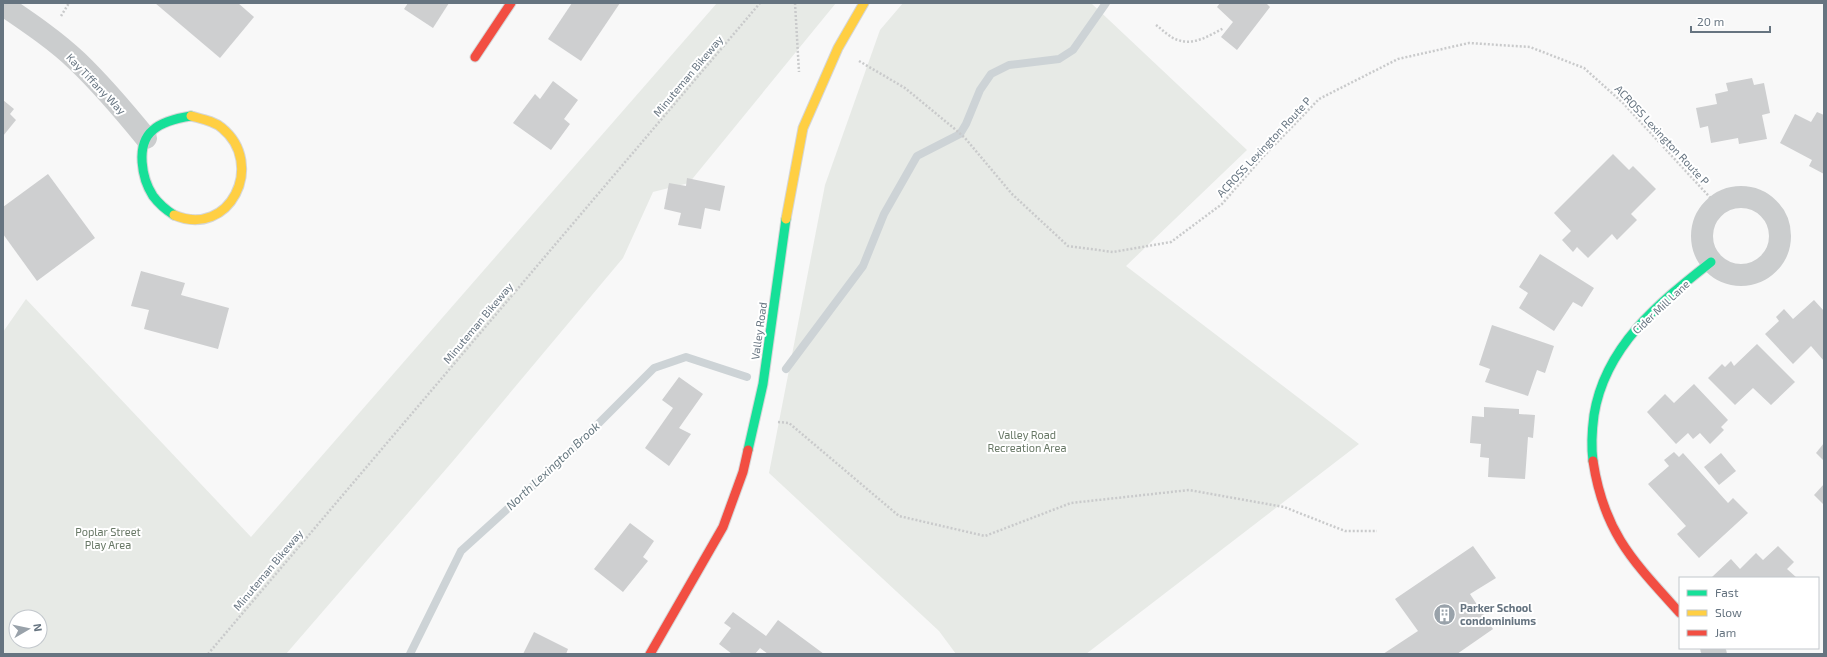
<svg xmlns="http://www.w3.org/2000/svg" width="1827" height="657" font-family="'Exo 2',sans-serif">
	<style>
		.green { fill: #e7eae6; fill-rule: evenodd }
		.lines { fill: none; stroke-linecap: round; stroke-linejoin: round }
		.stream { stroke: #cdd3d6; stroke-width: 8 }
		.building { fill: #cecfd0 }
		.fast-casing { stroke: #d5d6d7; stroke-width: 11 }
		.slow-casing { stroke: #d5d6d7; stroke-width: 11 }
		.jam-casing { stroke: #d5d6d7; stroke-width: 11 }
		.path { stroke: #c9cacb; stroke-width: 2.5; stroke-dasharray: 2 2; stroke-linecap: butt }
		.street { stroke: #cbcdce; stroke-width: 22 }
		.fast { stroke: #16e098; stroke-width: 9 }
		.slow { stroke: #ffcf43; stroke-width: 9 }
		.jam { stroke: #f24e42; stroke-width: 9 }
		.labels { text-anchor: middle; stroke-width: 4; stroke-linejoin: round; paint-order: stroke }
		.street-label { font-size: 11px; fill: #667480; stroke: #fff }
		.park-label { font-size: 11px; fill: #687866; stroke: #fff }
		.poi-label { font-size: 11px; font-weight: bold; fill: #667480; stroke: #fff; text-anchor: start }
		.water-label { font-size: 12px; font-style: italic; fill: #677880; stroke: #fff }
	</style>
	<rect width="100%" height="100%" fill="#f8f8f8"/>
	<g class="green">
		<path d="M717 3H836L689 183 653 192 623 258 453 461 286 654H3V332L26 299 251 537ZM16 617H40V641H16Z"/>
		<polygon points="903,3 1091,3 1247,150 1126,266 1359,444 1086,654 956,654 939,631 769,473 825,185 880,30"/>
	</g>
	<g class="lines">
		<g class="stream">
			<polyline points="786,369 863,266 884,214 917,156 960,134 966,124 980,90 991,74 1009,65 1059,59 1073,50 1106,3"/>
			<polyline points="410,654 461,551 566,456 654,368 686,357 747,377"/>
		</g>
	</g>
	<g class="building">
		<polygon points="155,3 238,3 254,17 220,58"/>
		<polygon points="408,3 449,3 433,28 404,9"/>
		<polygon points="572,3 620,3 581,61 548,39"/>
		<polygon points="1220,3 1266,3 1270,7 1237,50 1221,37 1233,22 1217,7"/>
		<polygon points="1752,78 1754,85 1764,83 1770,113 1762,115 1767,139 1739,144 1738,138 1711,143 1708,126 1700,128 1696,108 1717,104 1715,94 1728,91 1726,83"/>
		<polygon points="553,81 578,100 564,119 570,124 551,150 513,123 535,94 540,99"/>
		<polygon points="3,100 14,109 10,114 16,120 3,136"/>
		<polygon points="1817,112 1824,115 1824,174 1809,166 1812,160 1780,143 1795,114 1811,122"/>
		<polygon points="1613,154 1629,170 1633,166 1656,189 1631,214 1637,220 1617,240 1612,234 1588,258 1577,247 1573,252 1562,240 1571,231 1554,213"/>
		<polygon points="48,174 95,238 37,281 3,234 3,207"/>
		<polygon points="687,178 725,186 720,211 705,208 701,229 678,225 681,213 664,209 669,183 686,186"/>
		<polygon points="1540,254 1594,288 1582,307 1573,302 1554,331 1519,308 1528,293 1519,287"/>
		<polygon points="141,271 185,283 181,295 229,308 218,349 144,329 149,310 131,306"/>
		<polygon points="1814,300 1824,311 1824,361 1811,346 1793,364 1765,334 1779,321 1776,317 1784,309 1793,319"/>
		<polygon points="1492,325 1554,346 1545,373 1537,370 1528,396 1485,382 1490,369 1479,365"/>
		<polygon points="1757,344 1795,382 1771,405 1753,388 1735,405 1708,378 1722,364 1725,367 1731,361 1734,366"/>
		<polygon points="679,377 703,394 679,428 691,434 669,466 645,448 673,408 662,400"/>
		<polygon points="1694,384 1728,420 1721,427 1724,430 1710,444 1700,433 1693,439 1688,433 1676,444 1647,412 1665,394 1674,403"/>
		<polygon points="1484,407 1519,409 1519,414 1535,415 1533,438 1528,437 1525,479 1488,477 1489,458 1480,457 1481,444 1470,443 1472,416 1484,417"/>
		<polygon points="1824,443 1824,461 1816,453"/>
		<polygon points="1674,452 1679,457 1683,453 1728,503 1733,498 1748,513 1699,558 1677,534 1686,526 1648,484 1669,466 1664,460"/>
		<polygon points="1721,453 1736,471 1719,485 1704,467"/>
		<polygon points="1824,484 1824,505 1814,495"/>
		<polygon points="630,523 654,541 643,557 648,561 623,592 594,569"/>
		<polygon points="1473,546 1496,578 1470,594 1493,629 1457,654 1383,654 1418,631 1395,599"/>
		<polygon points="1778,546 1794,562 1787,569 1797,578 1713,578 1712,577 1731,559 1740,569 1756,553 1763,560"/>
		<polygon points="733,612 766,636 778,620 824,654 768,654 760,648 755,654 732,654 719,644 731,628 724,623"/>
		<polygon points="534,632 568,649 566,654 523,654"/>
	</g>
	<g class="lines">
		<defs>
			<g id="fast">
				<path d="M174 215C166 210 159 204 153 196 142 179 135 145 153 130 163 121 178 118 191 116"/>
				<polyline points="748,450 763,384 786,219"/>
				<path d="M1593 461C1591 446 1592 430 1594 415 1605 346 1659 303 1711 262"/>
			</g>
			<g id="slow">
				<path d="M174 215C230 239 266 164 222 128 214 121 202 119 191 116"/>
				<polyline points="786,219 803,128 838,48 864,3"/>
			</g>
			<g id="jam">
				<polyline points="475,57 511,3"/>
				<path d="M1593 461C1604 533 1633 561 1680 613"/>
				<polyline points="650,654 723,527 743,472 748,450"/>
			</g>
		</defs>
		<use href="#fast" class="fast-casing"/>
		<use href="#slow" class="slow-casing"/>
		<use href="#jam" class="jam-casing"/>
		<g class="path">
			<polyline points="795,3 799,72"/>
			<polyline points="61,16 69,3"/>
			<path d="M1156 25C1163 30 1170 38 1178 40 1194 46 1210 35 1224 28"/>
			<polyline points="859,61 905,88 956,130 965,138 1012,194 1068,246 1113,252 1171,242 1222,204 1261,159 1319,99 1398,59 1469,43 1530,47 1584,68 1623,103 1717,205"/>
			<polyline points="778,422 789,423 899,516 985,536 1071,503 1189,490 1284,507 1345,531 1377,531"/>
			<polyline points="208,654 760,3"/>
		</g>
		<g class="street">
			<path d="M3 5C28 22 55 40 77 61 102 85 124 111 146 138"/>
			<circle cx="1741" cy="236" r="39"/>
			<polyline points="1711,648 1716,654"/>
		</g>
		<use href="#fast" class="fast"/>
		<use href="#slow" class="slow"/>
		<use href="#jam" class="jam"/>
	</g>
	<defs>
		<symbol id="building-disc" viewBox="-11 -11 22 22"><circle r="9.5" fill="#99a2aa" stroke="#fff"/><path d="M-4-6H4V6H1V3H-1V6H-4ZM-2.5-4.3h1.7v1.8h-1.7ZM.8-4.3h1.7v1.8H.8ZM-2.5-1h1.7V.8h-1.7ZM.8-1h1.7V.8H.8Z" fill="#fff"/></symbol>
	</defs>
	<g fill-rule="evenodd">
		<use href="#building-disc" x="1432" y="602" width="25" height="25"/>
	</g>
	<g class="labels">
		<g class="street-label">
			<text transform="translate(688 76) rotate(-50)" y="4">Minuteman Bikeway</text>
			<text transform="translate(96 84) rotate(46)" y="4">Kay Tiffany Way</text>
			<text transform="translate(1662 135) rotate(47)" y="4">ACROSS Lexington Route P</text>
			<text transform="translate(1264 147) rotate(-47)" y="4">ACROSS Lexington Route P</text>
			<text transform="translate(1661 307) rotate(-43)" y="4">Cider Mill Lane</text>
			<text transform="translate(478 323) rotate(-50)" y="4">Minuteman Bikeway</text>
			<text transform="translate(759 331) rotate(-82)" y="4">Valley Road</text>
			<text transform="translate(268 570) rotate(-50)" y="4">Minuteman Bikeway</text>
		</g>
		<g class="park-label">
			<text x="1027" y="439">Valley Road<tspan x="1027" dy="13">Recreation Area</tspan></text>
			<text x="108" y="536">Poplar Street<tspan x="108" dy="13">Play Area</tspan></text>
		</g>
		<g class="poi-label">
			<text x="1460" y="612">Parker School<tspan x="1460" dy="13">condominiums</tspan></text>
		</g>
		<g class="water-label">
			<text transform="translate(553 466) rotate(-43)" y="4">North Lexington Brook</text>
		</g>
	</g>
	<rect width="1827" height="657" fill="none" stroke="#667480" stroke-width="8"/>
	<rect x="1679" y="577" width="140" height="72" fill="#ffffff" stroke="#c2c7cc"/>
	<rect x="1687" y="590" width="20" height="6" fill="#16e098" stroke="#c2c7cc"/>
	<text x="1715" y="597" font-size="12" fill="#667480">Fast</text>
	<rect x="1687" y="610" width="20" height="6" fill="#ffcf43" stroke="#c2c7cc"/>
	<text x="1715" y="617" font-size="12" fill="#667480">Slow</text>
	<rect x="1687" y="630" width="20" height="6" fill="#f24e42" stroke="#c2c7cc"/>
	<text x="1715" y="637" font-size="12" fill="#667480">Jam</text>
	<g transform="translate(28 629) rotate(81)"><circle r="19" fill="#ffffff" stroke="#c2c7cc"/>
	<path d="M0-3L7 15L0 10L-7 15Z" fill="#99a2aa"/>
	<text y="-6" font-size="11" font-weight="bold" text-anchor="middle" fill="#667480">N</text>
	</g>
	<path d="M1691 26v6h79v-6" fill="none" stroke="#667480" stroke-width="2"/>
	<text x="1697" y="26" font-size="12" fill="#667480" stroke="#ffffff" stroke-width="3" paint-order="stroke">20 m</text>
</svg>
